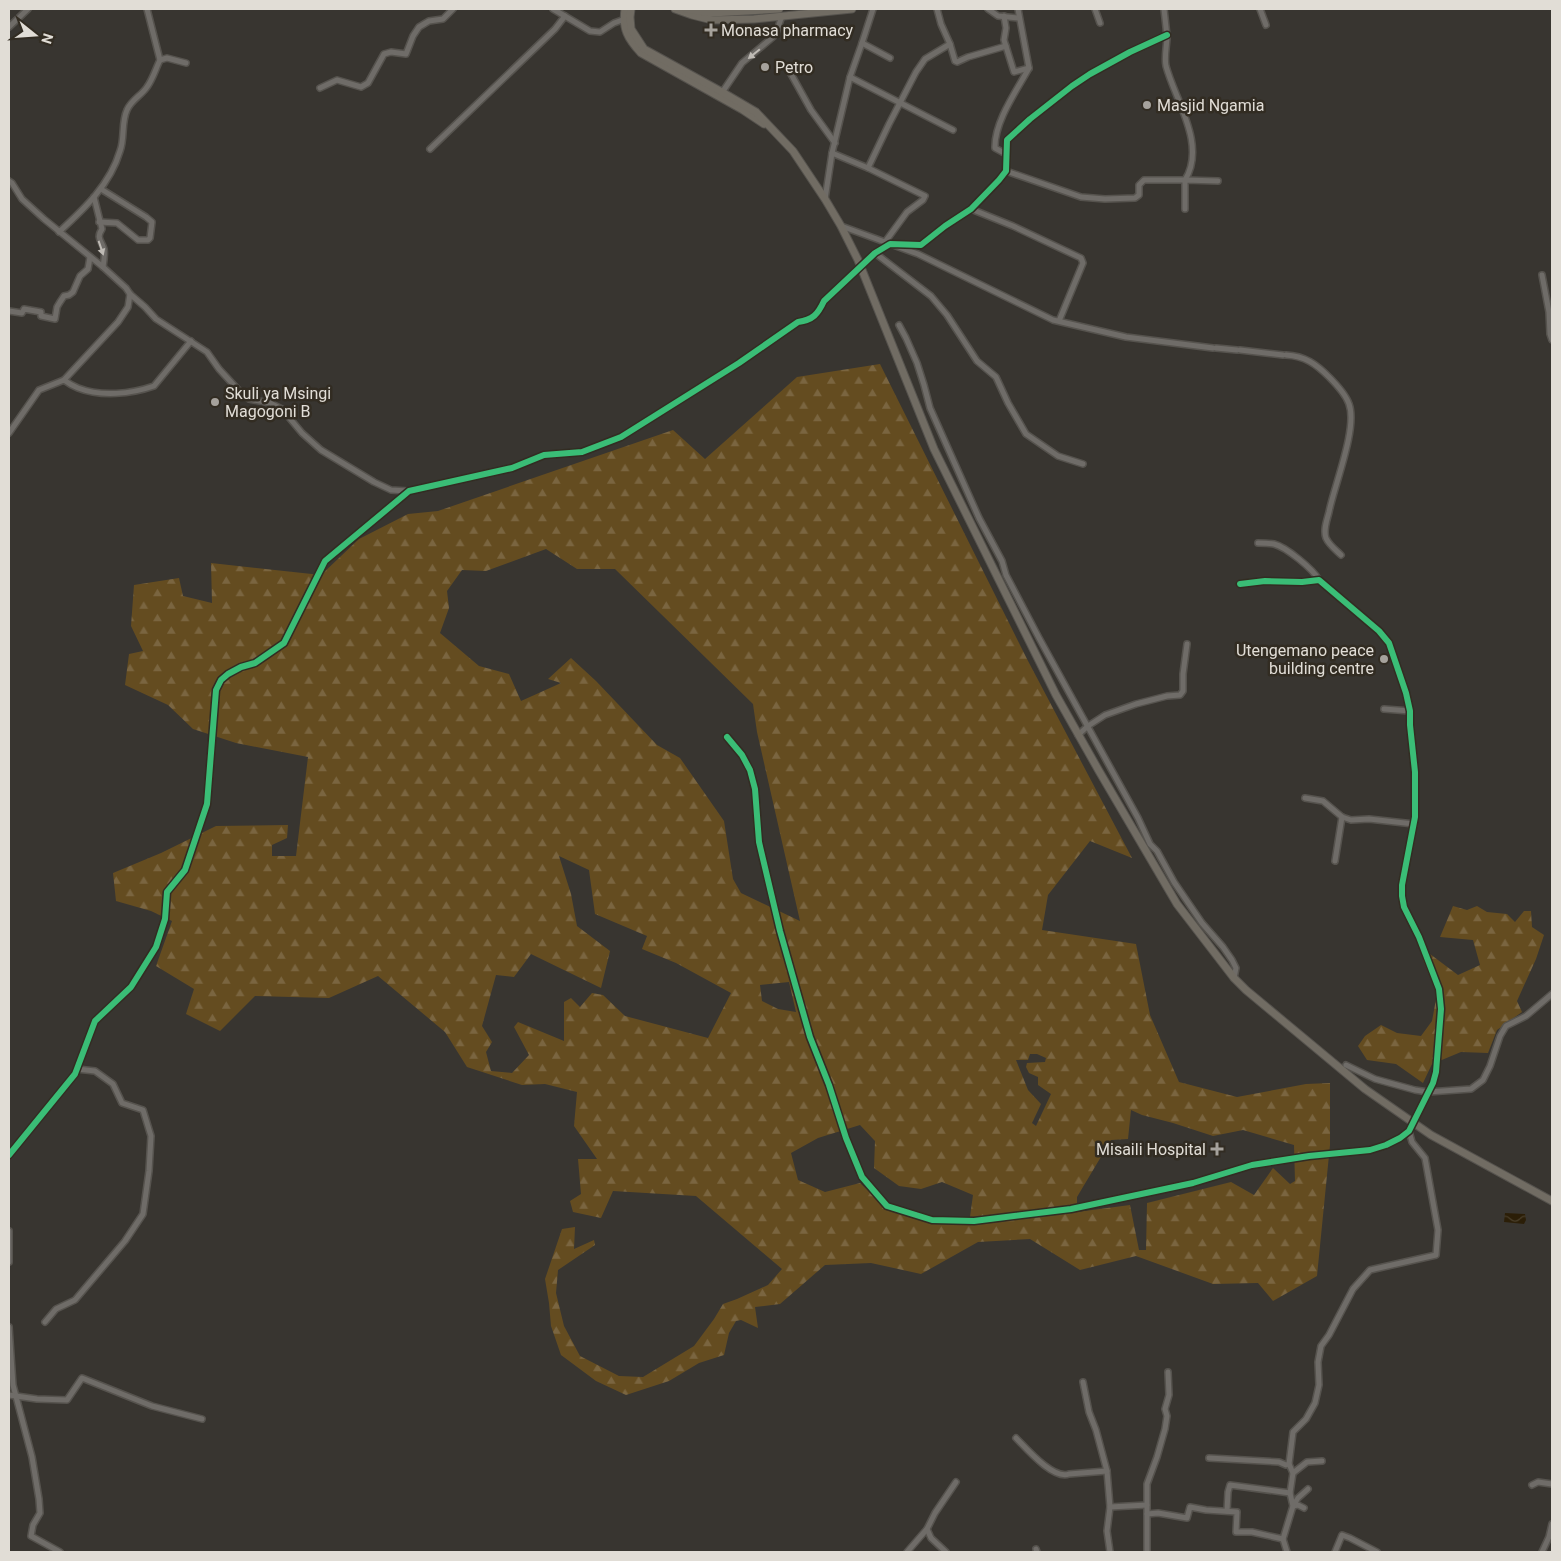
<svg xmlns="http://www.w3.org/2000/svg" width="1561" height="1561" font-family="Roboto,sans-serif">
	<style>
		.forest { fill: url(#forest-firs); fill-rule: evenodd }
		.water { fill: url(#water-waves) }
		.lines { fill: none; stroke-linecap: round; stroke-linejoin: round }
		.minor-casing { stroke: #56534e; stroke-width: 8 }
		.secondary-casing { stroke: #56534e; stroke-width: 9 }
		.minor { stroke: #6f6c68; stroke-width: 5 }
		.secondary { stroke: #716c63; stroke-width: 7 }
		.cycleway-casing { stroke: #322c22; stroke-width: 9 }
		.cycleway { stroke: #3abd76; stroke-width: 6 }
		.oneway { fill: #bfbbb5 }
		.poi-dot { fill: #a6a29c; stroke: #322c22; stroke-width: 2 }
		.labels { text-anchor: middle; stroke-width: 5; stroke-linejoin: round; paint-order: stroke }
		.poi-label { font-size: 16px; fill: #e1ddd6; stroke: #322c22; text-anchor: start }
	</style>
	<defs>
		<pattern id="forest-firs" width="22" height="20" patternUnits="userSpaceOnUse" patternTransform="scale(1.25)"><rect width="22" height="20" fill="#644c20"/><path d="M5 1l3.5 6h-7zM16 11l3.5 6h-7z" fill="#7a6540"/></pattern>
		<pattern id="water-waves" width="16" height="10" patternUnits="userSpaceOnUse" patternTransform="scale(1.25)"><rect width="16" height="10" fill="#2b1e07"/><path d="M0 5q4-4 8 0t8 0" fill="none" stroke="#493e2a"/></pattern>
	</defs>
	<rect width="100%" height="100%" fill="#383530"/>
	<g class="forest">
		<path d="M880 364 1027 659 1132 858 1090 841 1048 895 1042 930 1136 944 1150 1015 1179 1082 1237 1097 1306 1084 1330 1083V1145L1317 1276 1273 1301 1258 1283 1213 1284 1136 1256 1080 1270 1030 1239 978 1242 921 1274 871 1263 825 1265 780 1304 755 1307 758 1328 741 1320 736 1321 729 1333 724 1355 699 1363 669 1381 626 1395 596 1381 561 1355 551 1326 549 1303 545 1279 562 1229 575 1227 574 1249 594 1240 595 1245 558 1270 556 1293 564 1326 580 1356 619 1376 643 1377 694 1346 714 1319 723 1304 737 1299 768 1285 782 1269 696 1196 613 1191 601 1218 573 1212 570 1201 581 1194 578 1159H597L574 1126 577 1092 545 1084 522 1085 467 1067 445 1032 378 976 329 998 255 996 220 1031 186 1014 194 989 156 966 172 921 151 911 116 901 113 873 161 853 216 826 288 825 287 838 272 845V856H296L308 757 236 743 193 729 168 705 125 685 129 654 143 651 131 626 134 585 179 578 183 596 212 603 211 563 321 575 359 539 408 514 438 511 673 430 705 459 797 377ZM546 549 577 569H615L753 704 757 732 800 921 741 893 733 879 724 821 680 758 657 745 596 681 571 658 548 679 561 683 521 701 509 674 479 666 440 633 449 608 447 591 462 570 486 571ZM559 856 589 870 595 914 647 936 642 949 676 963 731 993 708 1038 625 1016 603 995 592 993 580 1007 571 998 564 1002V1041L518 1022 514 1027 529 1055 512 1073 491 1071 486 1052 492 1042 482 1026 496 975 514 977 531 954 601 988 610 951 577 926 571 894ZM789 982 796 1012 778 1009 762 1001 760 985ZM1030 1054H1037L1046 1058 1045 1062 1027 1063 1026 1067 1029 1073 1038 1077V1085L1051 1094 1036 1126 1032 1123 1041 1104 1028 1090 1016 1060H1028ZM1131 1110 1142 1115 1173 1123 1213 1136 1243 1130 1294 1145 1295 1181 1290 1184 1273 1168 1254 1195 1231 1182 1147 1203 1146 1250H1139L1130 1205 1077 1212V1197L1111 1140 1128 1139ZM860 1125 875 1141 874 1168 899 1186 921 1189 942 1182 973 1195 969 1224C949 1225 907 1220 889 1209 879 1202 869 1191 860 1183L825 1192 798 1180 791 1153 818 1138Z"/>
		<polygon points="1453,906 1467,910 1477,906 1487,912 1507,914 1515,922 1524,911 1531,911 1532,927 1544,935 1536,959 1517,1001 1522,1012 1497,1030 1488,1053 1461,1052 1432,1064 1423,1083 1396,1064 1367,1060 1358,1046 1365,1036 1381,1025 1397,1033 1421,1036 1432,1021 1437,994 1423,960 1426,951 1458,975 1480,965 1473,940 1440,937"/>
	</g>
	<polygon class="water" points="1505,1213 1525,1214 1526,1220 1524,1224 1504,1222"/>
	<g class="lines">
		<defs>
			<g id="minor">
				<polyline points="553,9 590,31 600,32 614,23 625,19"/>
				<polyline points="937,9 941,24 950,44 955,61 957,62 968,57 1006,46"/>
				<polyline points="988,9 998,16 1019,18"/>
				<polyline points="1095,9 1100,23"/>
				<polyline points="1260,9 1266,25"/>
				<polyline points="1004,16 1006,28 1004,40 1014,72 1029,68"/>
				<polyline points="9,27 28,9"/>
				<polyline points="862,43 890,58"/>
				<polyline points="160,60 167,58 186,63"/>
				<polyline points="791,74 811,110 835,143"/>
				<polyline points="850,77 953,130"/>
				<polyline points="320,88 337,80 361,87 368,83 384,54 391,52 406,54 413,36 419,27 429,21 443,19 453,9"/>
				<polyline points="721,94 742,63 773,37 776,33 782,16"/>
				<polyline points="430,149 555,29 565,16"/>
				<polyline points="832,153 868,168 925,196 923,200 907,212 885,242"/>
				<path d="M1006 154 995 148C994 122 1017 90 1029 68L1018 9"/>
				<polyline points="868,168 889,124 916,72 925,59 950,44"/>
				<path d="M1006 171 1081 197 1105 199 1135 198 1139 195V185L1144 180H1185C1207 145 1175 100 1166 66 1164 57 1167 45 1167 36 1166 27 1165 18 1164 9"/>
				<polyline points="9,181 12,183 22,199 44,219 103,267 126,288 130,294 145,307 156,319 207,352 219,369 242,394 249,399 270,403 282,409 302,433 321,450 374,482 391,490 408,491"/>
				<path d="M94 197 102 229C96 238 101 240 104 249 105 254 104 261 103 267"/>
				<polyline points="825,199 832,153 850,77 862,43 873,9"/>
				<polyline points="971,209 1013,226 1081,258 1083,263 1059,321"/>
				<polyline points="1185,209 1185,180 1218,181"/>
				<polyline points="99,222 117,223 138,240 148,240 150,238 152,222 146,217 101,189"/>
				<polyline points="841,226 918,254 1053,320 1126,337 1213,348"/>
				<path d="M59 232C84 209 110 185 120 151 125 138 121 123 127 110 131 100 142 95 147 87 153 79 156 68 160 60L147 9"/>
				<polyline points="875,253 931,296 947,315 977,361 996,377 1008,403 1026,434 1058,456 1083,464"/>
				<polyline points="1542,275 1549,312 1550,334 1552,340"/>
				<polyline points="9,311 22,313 24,309 41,312 41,316 55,319 57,307 60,302 64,296 69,295 73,292 80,276 88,269 90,257"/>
				<polyline points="899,325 906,338 917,363 924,385 930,408 979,518 1002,561 1006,575 1039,638 1138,818 1150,844 1157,851 1174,882 1202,923 1223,947 1232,960 1236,968 1234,978"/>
				<polyline points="1216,348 1237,350"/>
				<polyline points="1240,350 1283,355"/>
				<path d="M1286 355C1305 356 1316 364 1329 377 1336 384 1346 395 1349 404 1358 428 1334 486 1329 512 1327 520 1323 530 1326 538 1329 545 1336 550 1341 555"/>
				<polyline points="64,380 118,322 128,307 130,294"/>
				<path d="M9 433 39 390 64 380C68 383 73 386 78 388 101 397 131 394 154 386L191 341"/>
				<path d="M1258 543C1263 543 1269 543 1274 544 1286 547 1313 569 1319 580"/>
				<polyline points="1384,709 1410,711"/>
				<polyline points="1078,735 1088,726 1105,715 1136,704 1167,696 1180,695 1183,691 1183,674 1187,644"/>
				<polyline points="727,737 742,755 750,770 755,789 759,842 780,931 810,1037 829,1085 846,1138 862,1177 887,1206 932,1220 974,1221 1071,1209 1193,1183 1252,1165 1309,1156 1370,1150 1386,1145 1400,1138 1409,1131 1433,1083 1436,1072 1441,1009 1439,989 1419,937 1404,907 1402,896 1402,885 1415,817 1415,772 1410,725 1410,711 1406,693 1389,643 1379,631 1319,580 1302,582 1265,581 1240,584"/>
				<polyline points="1305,798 1323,801 1342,817 1351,820 1369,819 1414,824"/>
				<polyline points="1335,861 1342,817"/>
				<polyline points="1346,1065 1375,1079 1415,1090 1428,1092 1471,1089 1483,1080 1490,1066 1500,1036 1506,1026 1526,1016 1552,994"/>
				<path d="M9 1155 75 1074 95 1021 131 987 156 947 165 919 167 892 185 870 207 804 216 690 221 680 228 674 241 667 255 663 284 643 325 561 409 491 512 468 544 455 582 452 621 437 739 363 798 322C813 320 818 314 824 301L875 253 890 244 921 245 945 226 971 209 999 180 1006 171 1007 140 1030 119 1072 86 1090 74 1130 52 1167 35"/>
				<polyline points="9,1231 9,1262"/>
				<polyline points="45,1322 56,1309 75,1300 125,1241 143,1214 149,1171 151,1136 143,1110 122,1103 113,1084 95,1071 77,1069"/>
				<polyline points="9,1327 13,1385 32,1457 39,1499 40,1513 33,1525 31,1536 60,1552"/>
				<polyline points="1083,1382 1089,1412 1096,1430 1107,1471 1110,1507 1107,1531 1110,1552"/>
				<polyline points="9,1395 37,1399 67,1400 82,1378 152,1406 202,1419"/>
				<path d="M1016 1438C1026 1448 1053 1480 1069 1474L1107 1471"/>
				<polyline points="1209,1458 1279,1462 1286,1465 1289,1464"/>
				<polyline points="1293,1473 1307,1462 1322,1461"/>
				<polyline points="1532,1485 1538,1482 1552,1484"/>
				<polyline points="1110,1507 1147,1505"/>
				<polyline points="1304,1508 1298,1505 1293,1506 1298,1498 1308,1489"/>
				<polyline points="1227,1511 1228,1492 1230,1485 1290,1493"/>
				<polyline points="1147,1514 1158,1513 1187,1518 1190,1507 1206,1510 1237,1512 1236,1532 1252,1532 1283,1539"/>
				<polyline points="1036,1549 1037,1552"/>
				<polyline points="907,1552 927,1529"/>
				<polyline points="946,1552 931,1538 927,1529 935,1513 956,1482"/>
				<polyline points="1147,1552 1147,1484 1157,1457 1165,1429 1167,1416 1165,1409 1169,1395 1168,1372"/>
				<polyline points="1287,1552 1283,1539 1293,1506 1290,1493 1293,1473 1289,1464 1293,1432 1306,1419 1315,1403 1319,1385 1318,1362 1321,1346 1329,1335 1353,1289 1370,1270 1436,1255 1438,1230 1425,1158 1412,1142 1409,1131"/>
				<polyline points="1335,1552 1342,1535 1350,1538 1377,1552"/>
				<polyline points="1542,1552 1549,1537 1552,1524"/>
			</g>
			<g id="secondary">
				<path d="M625 9C622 29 628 39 641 53L743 110 764 124"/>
				<polyline points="631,9 630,17 631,29 644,49 722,92 756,112 793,151 825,199 841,226 858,260 934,449 1056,695 1099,771 1177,904 1234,978 1246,990 1365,1089 1431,1135 1552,1201"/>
				<polyline points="675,9 692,15 712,20 754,19 852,9"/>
				<polyline points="686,9 712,13 779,9"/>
			</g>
		</defs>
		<use href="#minor" class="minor-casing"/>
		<use href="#secondary" class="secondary-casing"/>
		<use href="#minor" class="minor"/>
		<use href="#secondary" class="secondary"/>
		<defs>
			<g id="cycleway">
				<polyline points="727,737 742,755 750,770 755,789 759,842 780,931 810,1037 829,1085 846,1138 862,1177 887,1206 932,1220 974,1221 1071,1209 1193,1183 1252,1165 1309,1156 1370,1150 1386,1145 1400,1138 1409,1131 1433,1083 1436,1072 1441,1009 1439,989 1419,937 1404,907 1402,896 1402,885 1415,817 1415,772 1410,725 1410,711 1406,693 1389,643 1379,631 1319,580 1302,582 1265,581 1240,584"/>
				<path d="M9 1155 75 1074 95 1021 131 987 156 947 165 919 167 892 185 870 207 804 216 690 221 680 228 674 241 667 255 663 284 643 325 561 409 491 512 468 544 455 582 452 621 437 739 363 798 322C813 320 818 314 824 301L875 253 890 244 921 245 945 226 971 209 999 180 1006 171 1007 140 1030 119 1072 86 1090 74 1130 52 1167 35"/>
			</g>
		</defs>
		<use href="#cycleway" class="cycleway-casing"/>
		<use href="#cycleway" class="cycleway"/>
	</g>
	<defs><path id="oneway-solid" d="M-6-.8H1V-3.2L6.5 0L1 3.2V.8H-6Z" transform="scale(1.25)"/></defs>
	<g class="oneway">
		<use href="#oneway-solid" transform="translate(754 54) rotate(141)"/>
		<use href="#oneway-solid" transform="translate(101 248) rotate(71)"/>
	</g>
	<g class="poi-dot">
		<path d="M708.5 22.5h5v5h5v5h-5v5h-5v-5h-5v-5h5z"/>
		<circle cx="765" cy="67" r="5"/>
		<circle cx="1147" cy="105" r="5"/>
		<circle cx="215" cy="402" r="5"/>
		<circle cx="1384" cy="659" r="5"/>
		<path d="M1214.5 1141.5h5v5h5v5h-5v5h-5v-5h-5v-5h5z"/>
	</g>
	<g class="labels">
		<g class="poi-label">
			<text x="721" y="36">Monasa pharmacy</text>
			<text x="775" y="73">Petro</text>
			<text x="1157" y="111">Masjid Ngamia</text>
			<text x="225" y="399">Skuli ya Msingi<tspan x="225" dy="18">Magogoni B</tspan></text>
			<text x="1374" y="656" text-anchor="end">Utengemano peace<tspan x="1374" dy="18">building centre</tspan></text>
			<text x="1206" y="1155" text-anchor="end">Misaili Hospital</text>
		</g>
	</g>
	<rect width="1561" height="1561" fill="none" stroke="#e1ddd6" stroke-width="20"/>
	<g transform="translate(35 35) rotate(107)" stroke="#322c22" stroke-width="4" paint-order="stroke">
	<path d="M0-4L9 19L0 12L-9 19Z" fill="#e1ddd6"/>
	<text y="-8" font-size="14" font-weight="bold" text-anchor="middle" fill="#e1ddd6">N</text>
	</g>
</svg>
